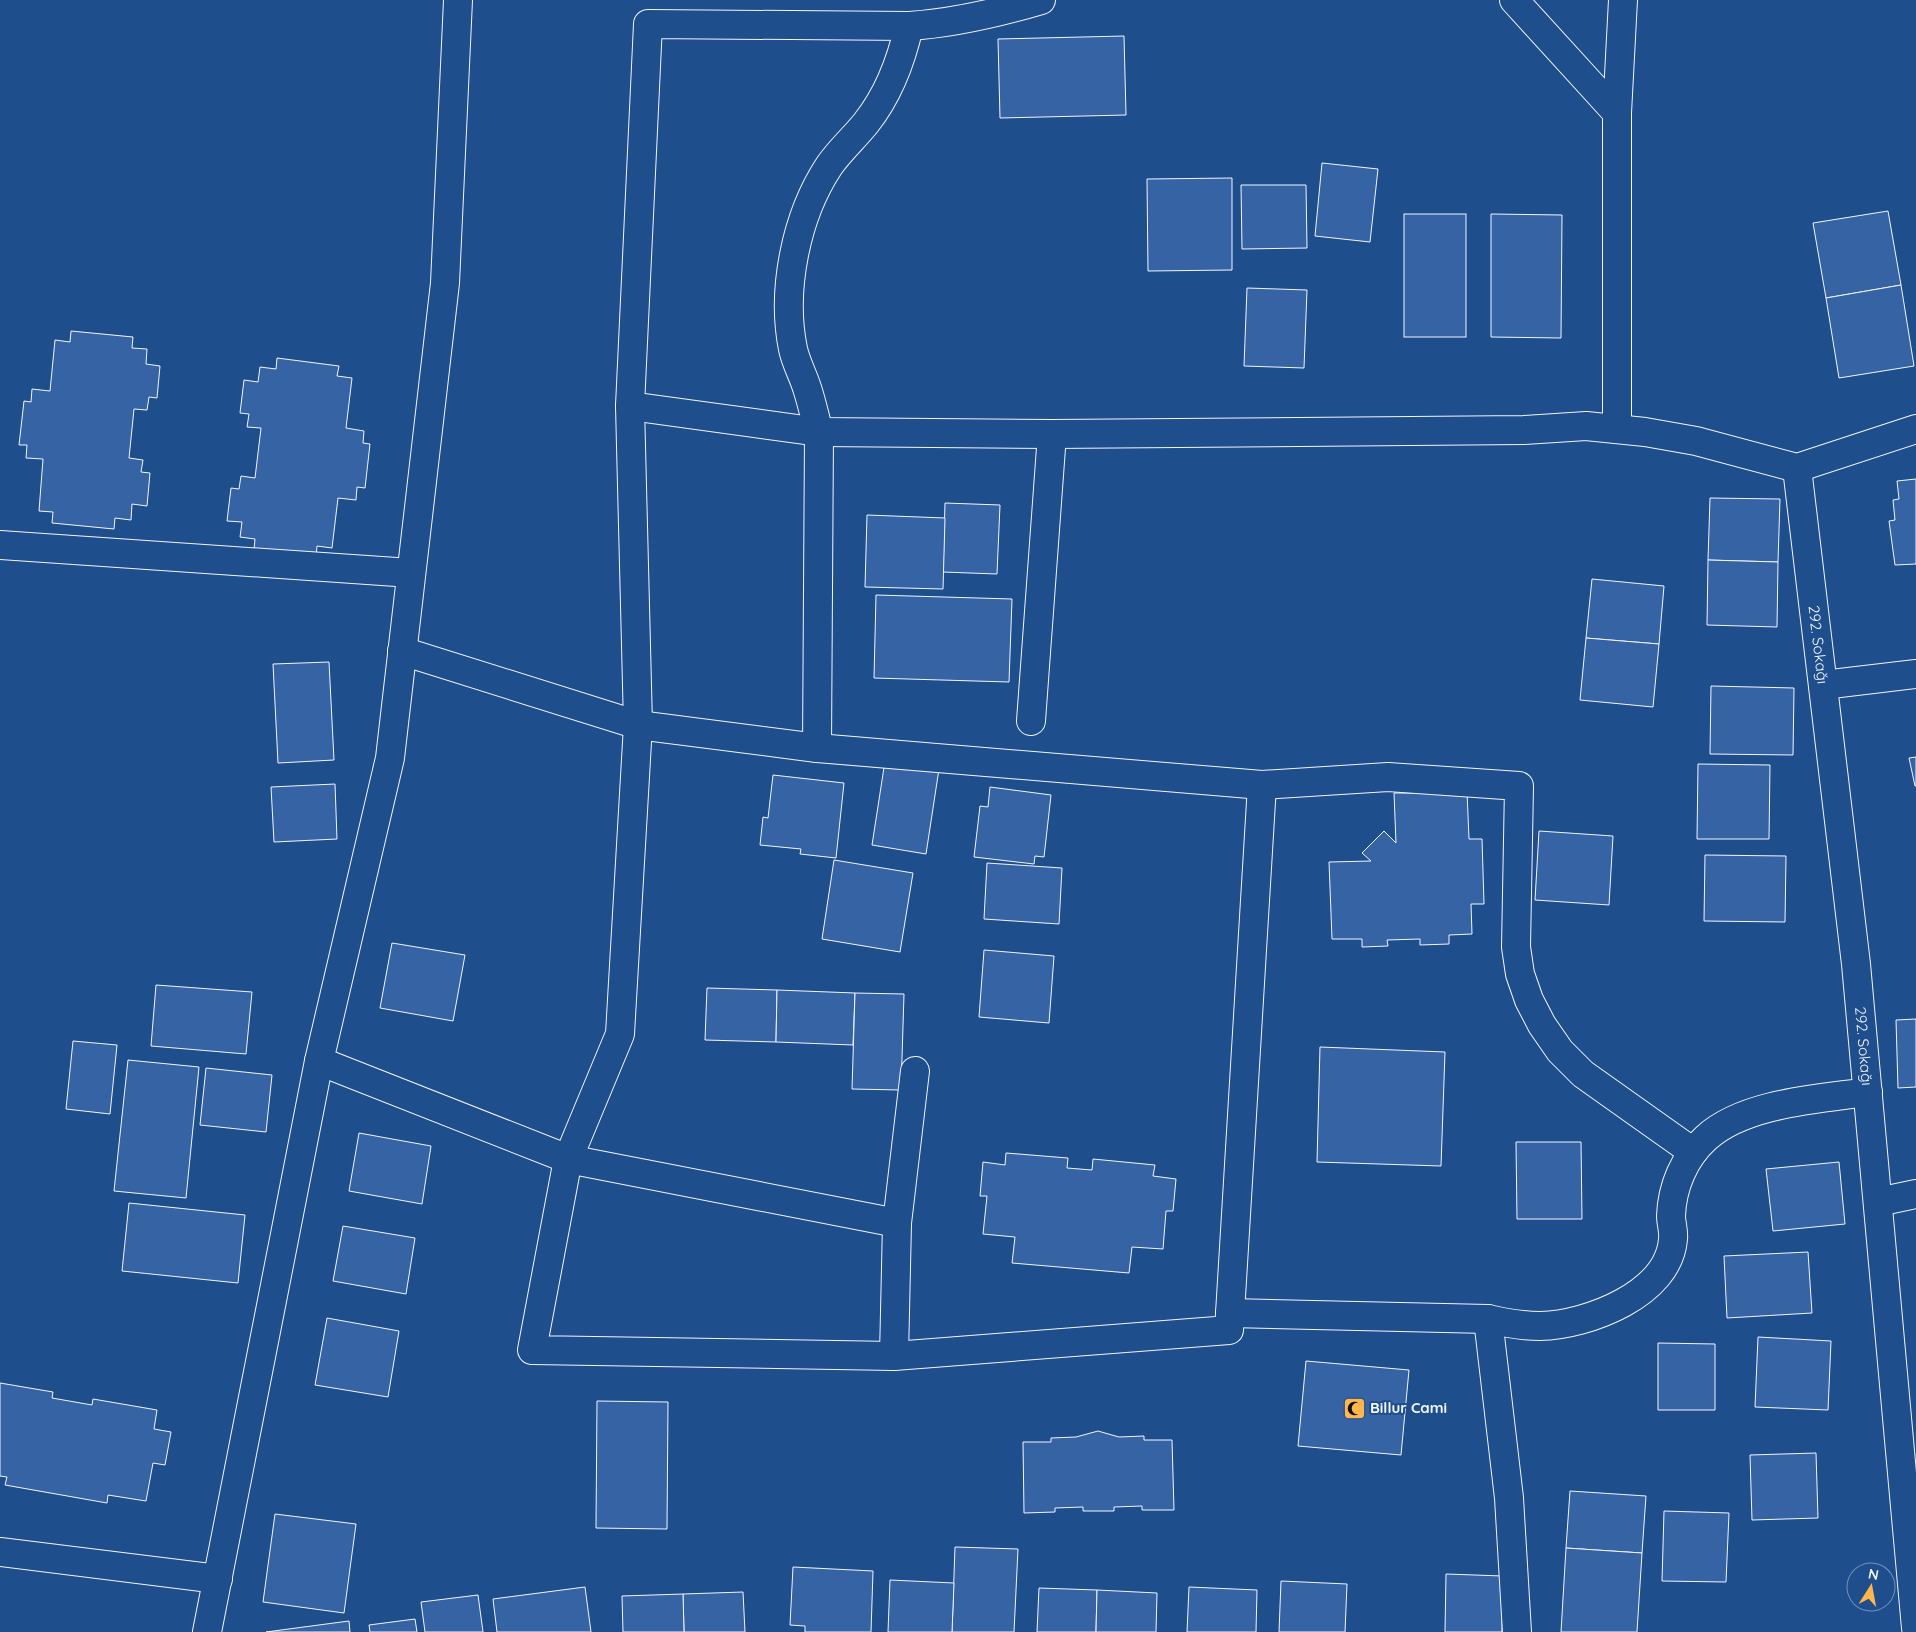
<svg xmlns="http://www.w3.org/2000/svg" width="1916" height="1632" font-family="Quicksand,sans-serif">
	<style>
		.building { fill: #3563a3; stroke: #f2f6ff }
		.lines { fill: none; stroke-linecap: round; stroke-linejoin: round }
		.minor-casing { stroke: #f2f6ff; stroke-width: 30 }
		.minor { stroke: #1f4e8c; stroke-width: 28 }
		.labels { text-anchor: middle; stroke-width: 4; stroke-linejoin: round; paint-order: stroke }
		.street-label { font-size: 15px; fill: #f2f6ff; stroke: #1f4e8c }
		.poi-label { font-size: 15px; font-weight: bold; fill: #f2f6ff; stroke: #1f4e8c; text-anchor: start }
	</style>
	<rect width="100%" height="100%" fill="#1f4e8c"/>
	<g class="building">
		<polygon points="1124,36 1126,115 1000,118 998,39"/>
		<polygon points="1322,163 1378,169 1370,242 1315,236"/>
		<polygon points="1232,178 1232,270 1148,271 1147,179"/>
		<polygon points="1241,185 1306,185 1307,248 1242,249"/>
		<polygon points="1888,211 1901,285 1826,298 1813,223"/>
		<rect x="1404" y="214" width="62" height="123"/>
		<polygon points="1491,214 1562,215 1561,338 1491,337"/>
		<polygon points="1901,285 1914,366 1839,378 1826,298"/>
		<polygon points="1247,288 1307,290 1304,368 1244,366"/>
		<polygon points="71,331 133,337 132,348 147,349 146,364 160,366 157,398 149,397 147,410 134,409 129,458 143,460 141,472 150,473 147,506 132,504 131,520 115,518 114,529 52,523 53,512 39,511 43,459 26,458 27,445 19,445 24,401 31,402 32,389 50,391 55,340 70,342"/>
		<polygon points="277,358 339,366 337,376 352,378 346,428 364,431 363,443 370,444 365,488 357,487 356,500 338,498 332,548 317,546 316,557 254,549 255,539 240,537 242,522 227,521 231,488 239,489 241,476 255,478 261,428 247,427 249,414 240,413 244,380 258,382 260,367 276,369"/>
		<polygon points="1916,479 1916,564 1895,565 1889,521 1895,520 1893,500 1899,499 1897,481"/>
		<polygon points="1710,498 1780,499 1778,562 1708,560"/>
		<polygon points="945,503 1000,505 997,574 943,572"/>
		<polygon points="867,515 945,518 943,589 865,587"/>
		<polygon points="1708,560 1778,562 1777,627 1707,625"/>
		<polygon points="1592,579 1664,586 1659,644 1586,638"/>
		<polygon points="876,595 1012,599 1009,682 874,678"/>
		<polygon points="1586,638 1659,644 1653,707 1580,700"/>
		<polygon points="329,662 334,760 278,763 273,664"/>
		<polygon points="1711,686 1794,688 1793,755 1710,754"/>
		<polygon points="1916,757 1916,786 1915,786 1909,758"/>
		<polygon points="885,761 939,769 926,854 872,845"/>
		<polygon points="1698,764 1770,765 1769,839 1697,839"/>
		<polygon points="773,775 844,783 836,858 800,854 801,849 760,845 763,817 768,818"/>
		<polygon points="335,784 337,839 274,842 271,787"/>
		<polygon points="1413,786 1467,791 1469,839 1482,839 1484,904 1471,904 1472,934 1449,935 1449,944 1420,945 1420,939 1387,940 1388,946 1362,947 1362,939 1332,939 1329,862 1371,861 1362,853 1384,831 1396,843 1394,793 1413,793"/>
		<polygon points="990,787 1051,795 1044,857 1035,856 1034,864 974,857 980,806 988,807"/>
		<polygon points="1539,831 1613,836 1609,905 1535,900"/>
		<polygon points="1705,855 1786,856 1785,922 1704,921"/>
		<polygon points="834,860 913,873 900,952 822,939"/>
		<polygon points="987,863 1062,868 1059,924 984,919"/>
		<polygon points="392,943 465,955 453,1021 380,1008"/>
		<polygon points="984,950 1054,956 1049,1023 979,1017"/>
		<polygon points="156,985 252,992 246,1054 151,1046"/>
		<polygon points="707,988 777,990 776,1042 705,1040"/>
		<polygon points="777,990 855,993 853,1045 776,1042"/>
		<polygon points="855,993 904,994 901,1090 852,1089"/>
		<polygon points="1916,1019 1916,1087 1898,1088 1896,1020"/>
		<polygon points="73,1041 117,1045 110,1114 66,1109"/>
		<polygon points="1320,1047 1445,1052 1441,1166 1317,1162"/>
		<polygon points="128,1060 199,1067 186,1198 114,1191"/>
		<polygon points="206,1068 272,1075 266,1132 200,1125"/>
		<polygon points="359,1133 431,1146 422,1204 349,1191"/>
		<polygon points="1516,1142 1581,1142 1582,1219 1517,1219"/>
		<polygon points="1006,1153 1068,1158 1067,1168 1092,1170 1093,1159 1155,1165 1153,1176 1176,1179 1173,1211 1166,1211 1163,1249 1132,1247 1129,1273 1012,1263 1015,1237 983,1234 987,1196 980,1196 983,1162 1005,1165"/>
		<polygon points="1839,1162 1845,1224 1773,1231 1766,1169"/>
		<polygon points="129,1203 245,1215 238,1283 122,1271"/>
		<polygon points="343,1226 415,1238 406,1294 333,1281"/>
		<polygon points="1808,1252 1812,1313 1727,1318 1724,1256"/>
		<polygon points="327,1318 399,1331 388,1397 315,1385"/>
		<polygon points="1758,1337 1831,1341 1828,1410 1755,1407"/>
		<polygon points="1658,1343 1715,1344 1715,1410 1658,1410"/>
		<polygon points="1306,1361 1409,1370 1401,1455 1298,1446"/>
		<polygon points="0,1383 53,1392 52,1398 92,1405 93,1399 157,1410 154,1429 171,1432 165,1465 153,1463 146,1501 108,1495 107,1503 5,1485 7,1477 0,1476"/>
		<polygon points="597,1401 668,1402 667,1529 596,1528"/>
		<polygon points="1098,1431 1119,1437 1144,1436 1144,1440 1172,1440 1174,1510 1142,1510 1142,1506 1114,1507 1114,1511 1083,1511 1083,1507 1055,1508 1055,1512 1024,1513 1023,1442 1051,1442 1051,1438 1076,1437"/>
		<polygon points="1816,1453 1818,1518 1752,1520 1750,1455"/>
		<polygon points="1570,1491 1646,1496 1642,1553 1566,1548"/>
		<polygon points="1664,1511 1729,1513 1726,1582 1662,1581"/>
		<polygon points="275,1514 356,1524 344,1613 263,1602"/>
		<polygon points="955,1547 1018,1549 1014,1632 952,1632"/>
		<polygon points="1566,1548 1642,1553 1637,1632 1561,1632"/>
		<polygon points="793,1567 873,1571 871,1632 805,1632 805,1626 790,1625"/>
		<polygon points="1446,1574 1503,1576 1502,1632 1445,1632"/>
		<polygon points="890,1580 954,1583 952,1632 888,1632"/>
		<polygon points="1281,1581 1347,1584 1345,1632 1279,1632"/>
		<polygon points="585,1587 591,1632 497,1632 493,1599"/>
		<polygon points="1189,1587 1257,1590 1256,1632 1187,1632"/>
		<polygon points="1039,1588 1097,1590 1096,1632 1037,1632"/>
		<polygon points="1097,1590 1157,1593 1156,1632 1096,1632"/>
		<polygon points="743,1592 745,1632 684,1632 683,1594"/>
		<polygon points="683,1594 684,1632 623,1632 622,1596"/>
		<polygon points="478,1595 483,1632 425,1632 421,1602"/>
		<polygon points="415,1619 417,1632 370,1632 369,1625"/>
		<polygon points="349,1621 350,1632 266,1632"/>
	</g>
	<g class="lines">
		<defs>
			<g id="minor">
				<path d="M1041 0C997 13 955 23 909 26L648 24 630 406 638 725 620 1034 568 1159 532 1350 894 1356 1229 1330 1262 785"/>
				<polyline points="1514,0 1617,113"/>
				<polyline points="630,406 819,432 1052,434 1524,430 1586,426 1645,432 1696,441 1797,468 1916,429"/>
				<polyline points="1617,429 1617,113 1623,0"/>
				<path id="s1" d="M1797 468 1856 964 1916 1628"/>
				<polyline points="0,545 411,573"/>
				<polyline points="402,651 638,725 817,748 1262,785 1388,777 1519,786 1516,947 1520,974 1529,1000 1542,1025 1560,1051 1583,1074 1693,1152"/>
				<polyline points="1823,685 1916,674"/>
				<polyline points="1031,721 1052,434"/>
				<path d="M817 748 819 432C815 418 812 403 807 388 803 375 796 363 793 349 781 290 796 216 829 166 840 150 854 138 866 123 889 94 901 62 909 26"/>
				<polyline points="319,1061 568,1159 897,1223"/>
				<polyline points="1878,1202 1916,1194"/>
				<path d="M1230 1313 1488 1319C1505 1323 1522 1326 1540 1326 1588 1325 1669 1294 1673 1239 1674 1231 1671 1223 1671 1216 1672 1187 1684 1158 1706 1138 1744 1103 1818 1099 1868 1092"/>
				<polyline points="1488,1319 1509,1498 1517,1632"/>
				<polyline points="894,1356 897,1223 915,1071"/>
				<polyline points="0,1552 218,1579"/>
				<polyline points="207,1632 319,1061 390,758 445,283 458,0"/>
			</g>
		</defs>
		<use href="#minor" class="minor-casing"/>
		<use href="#minor" class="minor"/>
	</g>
	<defs>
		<symbol id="mosque-square" viewBox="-11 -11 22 22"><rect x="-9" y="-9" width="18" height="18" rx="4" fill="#ffb74d" stroke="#1f4e8c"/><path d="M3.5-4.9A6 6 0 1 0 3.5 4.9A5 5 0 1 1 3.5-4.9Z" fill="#111"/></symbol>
	</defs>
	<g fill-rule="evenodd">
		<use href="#mosque-square" x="1342" y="1396" width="25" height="25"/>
	</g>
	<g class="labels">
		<g class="street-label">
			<text dy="5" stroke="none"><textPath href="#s1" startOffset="178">292. Sokağı</textPath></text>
			<text dy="5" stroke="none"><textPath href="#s1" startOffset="582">292. Sokağı</textPath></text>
		</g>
		<g class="poi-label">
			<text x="1370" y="1413">Billur Cami</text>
		</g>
	</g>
	<g transform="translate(1871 1587) rotate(11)"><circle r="24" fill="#1f4e8c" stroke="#7391ba"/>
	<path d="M0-4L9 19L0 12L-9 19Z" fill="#ffb74d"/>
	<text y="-8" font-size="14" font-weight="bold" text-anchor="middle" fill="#f2f6ff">N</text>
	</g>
</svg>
